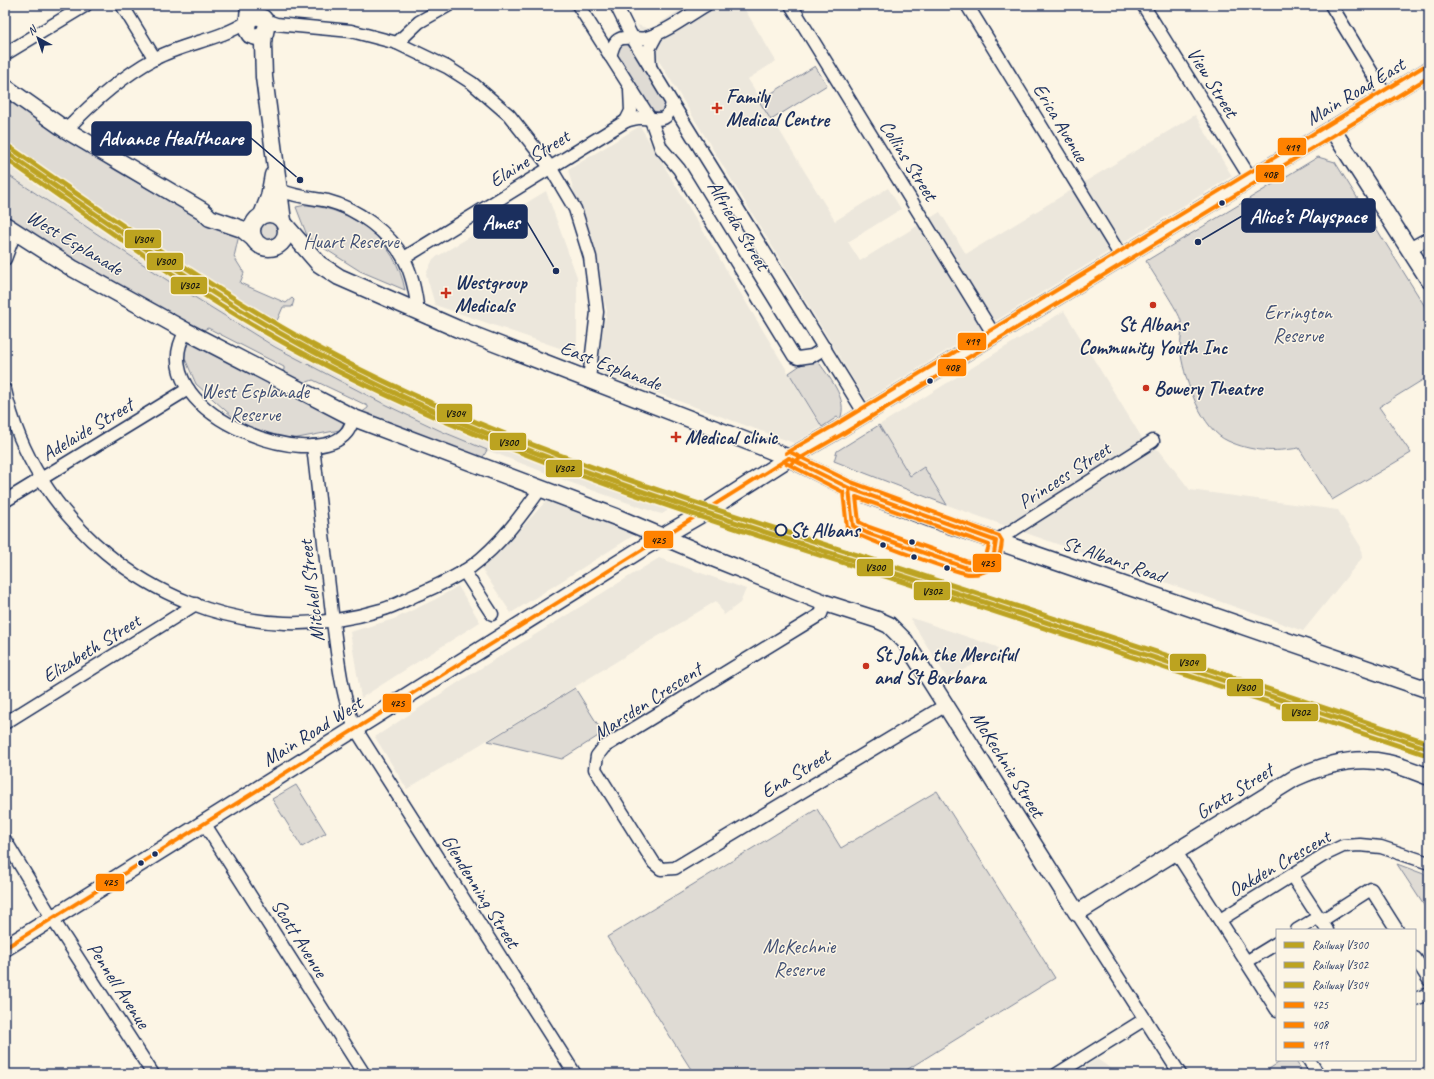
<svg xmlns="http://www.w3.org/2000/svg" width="1434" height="1079" font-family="Caveat,sans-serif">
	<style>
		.built { fill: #ece7dc }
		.green { fill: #dfdbd4; stroke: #7d8599 }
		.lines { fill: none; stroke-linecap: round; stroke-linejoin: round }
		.street-casing { stroke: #1b2f5e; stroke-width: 15 }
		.secondary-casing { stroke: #1b2f5e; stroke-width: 19 }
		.street { stroke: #fcf5e5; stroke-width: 12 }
		.secondary { stroke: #fcf5e5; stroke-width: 16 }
		.bus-1-casing { stroke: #fcf5e5; stroke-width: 7 }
		.bus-2-casing { stroke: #fcf5e5; stroke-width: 7 }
		.bus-3-casing { stroke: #fcf5e5; stroke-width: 7 }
		.bus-1 { stroke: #ff8200; stroke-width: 4 }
		.bus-2 { stroke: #ff8200; stroke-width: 4 }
		.bus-3 { stroke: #ff8200; stroke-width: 4 }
		.rail-1-casing { stroke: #fcf5e5; stroke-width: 8 }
		.rail-2-casing { stroke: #fcf5e5; stroke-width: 8 }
		.rail-3-casing { stroke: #fcf5e5; stroke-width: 8 }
		.rail-1 { stroke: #bca320; stroke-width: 5 }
		.rail-2 { stroke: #bca320; stroke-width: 5 }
		.rail-3 { stroke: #bca320; stroke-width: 5 }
		.poi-dot { fill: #c8321e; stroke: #fcf5e5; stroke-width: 1.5 }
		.bus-dot { fill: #1b2f5e; stroke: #fcf5e5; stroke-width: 1.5 }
		.stop-dot { fill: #fcf5e5; stroke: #1b2f5e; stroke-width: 2 }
		.labels { text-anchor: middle; stroke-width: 3; stroke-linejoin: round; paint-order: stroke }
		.street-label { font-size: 20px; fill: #1b2f5e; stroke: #fcf5e5 }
		.poi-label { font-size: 20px; font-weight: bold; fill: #1b2f5e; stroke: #fcf5e5; text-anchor: start }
		.park-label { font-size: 20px; fill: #425176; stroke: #fcf5e5 }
		.stop-label { font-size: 20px; font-weight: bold; fill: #1b2f5e; stroke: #fcf5e5; text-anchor: start }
		.leader { fill: none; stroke: #1b2f5e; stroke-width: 1.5 }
		.callout-dot { fill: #1b2f5e; stroke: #fcf5e5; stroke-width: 1.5 }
		.callout { fill: #1b2f5e; stroke: #1b2f5e; stroke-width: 1.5 }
		.callout-label { font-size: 21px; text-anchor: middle; font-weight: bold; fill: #fff }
		.line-badge { stroke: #fcf5e5; stroke-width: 1.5 }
		.pale-badge-label { font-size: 11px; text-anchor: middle; font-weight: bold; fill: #111 }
	</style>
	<rect width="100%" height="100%" fill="#fcf5e5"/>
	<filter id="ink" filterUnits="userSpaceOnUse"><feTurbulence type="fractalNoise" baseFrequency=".025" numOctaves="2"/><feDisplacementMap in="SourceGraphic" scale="8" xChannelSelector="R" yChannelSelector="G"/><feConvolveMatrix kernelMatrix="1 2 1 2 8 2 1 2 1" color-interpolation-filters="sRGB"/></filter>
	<g filter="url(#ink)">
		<g class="built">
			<polygon points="688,5 742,5 776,61 748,79 835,221 888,188 901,209 848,242 860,261 940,212 966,254 1195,115 1232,176 866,400 637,25 650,29"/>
			<polygon points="640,126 821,427 794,443 594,370 607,311 568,170"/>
			<polygon points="5,144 117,223 130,228 137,236 201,276 215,287 292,334 391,385 466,419 550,454 667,494 670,500 667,511 662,514 654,512 569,482 474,445 386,405 299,360 251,332 167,280 5,173"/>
			<polygon points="546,191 577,277 577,354 435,305 426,274 433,259"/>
			<polygon points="1064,311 1147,446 1159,450 1190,490 1338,510 1361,547 1362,558 1303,631 947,505 924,467 910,476 879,425"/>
			<polygon points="546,501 636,534 511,613 481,568 508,543"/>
			<polygon points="659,558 746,589 740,603 724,615 716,601 407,789 375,737 465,678"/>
			<polygon points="458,586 480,622 361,698 350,632 394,619 436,599"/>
			<polygon points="912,618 997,647 998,649 995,654 947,678 911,620"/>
			<polygon points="1097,1059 1119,1074 1073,1074"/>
		</g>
		<g class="green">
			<path d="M625 44 634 49 665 103 663 110 661 112 651 111 617 57C617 51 618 46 625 44Z"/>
			<polygon points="815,66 827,85 771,120 759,101"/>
			<path d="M5 96 115 170 209 224 239 235 234 257 244 273 240 283 286 303 292 298 294 300 292 307H283L276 323C229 295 183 266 137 236L130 228 117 223 5 144Z"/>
			<path d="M1318 157 1335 162 1429 313V376L1379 407 1411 453 1332 500 1299 448C1274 452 1252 452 1228 441 1202 430 1185 381 1181 355 1179 344 1183 332 1181 321 1180 313 1152 272 1146 261Z"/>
			<polygon points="5,173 167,280 275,347 386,405 441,431 487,450 481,461 361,413 368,408 368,406 313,380 299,385 276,373 284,370 284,367 208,328 196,333 5,220"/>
			<path d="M306 205C354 209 396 241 405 290L360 271 308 238 296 207Z"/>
			<circle cx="269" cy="231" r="9"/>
			<polygon points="190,341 344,422 340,430 287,440 243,426 196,384 183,354"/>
			<path d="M808 360H817C828 376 849 399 840 419L837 417 822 427 789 373Z"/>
			<polygon points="879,425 910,476 924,467 947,505 834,461 837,451"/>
			<polygon points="575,688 603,733 562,759 488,741"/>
			<polygon points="296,785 326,833 302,847 272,799"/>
			<polygon points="937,791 1055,978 900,1074 694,1074 607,937 817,809 841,848"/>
			<polygon points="1397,864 1429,876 1429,913"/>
			<polygon points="1283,1060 1295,1060 1301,1069 1293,1074 1261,1074"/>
		</g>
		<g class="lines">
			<defs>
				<g id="street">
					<polyline points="122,5 155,59"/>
					<polyline points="578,5 651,120 661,148 679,169 794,356 798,358 812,356 825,348"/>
					<polyline points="616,5 633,39 672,103 865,414"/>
					<polyline points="791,5 994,335"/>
					<polyline points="967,5 1122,258"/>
					<polyline points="1143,5 1251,179"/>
					<polyline points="1331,5 1386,96"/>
					<polyline points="265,20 276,24 351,31 397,43 447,67 472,83 509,115 550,167 575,209 590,257 597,312 589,379"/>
					<polyline points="397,43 419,22 449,5"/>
					<polyline points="5,54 86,5"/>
					<path d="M610 56C612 51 613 43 618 40 625 35 637 40 646 38 667 32 687 16 706 5"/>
					<polyline points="650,67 649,49 657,34"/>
					<polyline points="626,121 631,111 630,90"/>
					<path d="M66 130C92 103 121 77 154 59 184 43 219 40 247 22"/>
					<path d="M280 190C296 197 311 198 328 201 356 208 390 233 404 259 413 276 416 294 418 313"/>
					<polyline points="1409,249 1429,238"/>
					<path d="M404 258 626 121C630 120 634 118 639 118 655 117 667 127 672 103"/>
					<polyline points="5,259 15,232"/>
					<path d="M186 331C139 410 312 476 347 432 350 428 352 422 354 418"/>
					<path d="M5 390C33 519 153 618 285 623 316 624 351 619 381 610 393 607 405 600 416 595 435 587 455 578 472 566 500 545 521 516 541 488"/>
					<path d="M313 446C320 505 326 563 333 622 338 658 341 694 355 728L575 1074"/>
					<polyline points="5,501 188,389"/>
					<polyline points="996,541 1153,441"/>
					<polyline points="464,571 492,614"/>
					<polyline points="825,603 821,614 604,747 597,756 595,769 654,863 661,869 675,868 946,705"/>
					<polyline points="5,723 196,604"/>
					<polyline points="204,823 364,1074"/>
					<polyline points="5,840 52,918 153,1074"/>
					<polyline points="1176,852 1277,1010"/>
					<polyline points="1292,876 1327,930"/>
					<polyline points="1077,913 1180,1074"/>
					<polyline points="1220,920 1324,855 1343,846 1360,845 1381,847 1429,863"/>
					<polyline points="1321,921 1371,889 1397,930"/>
					<polyline points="1297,930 1319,917"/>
					<polyline points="1415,958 1429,980"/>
					<polyline points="1246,962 1277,943"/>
					<polyline points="1415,999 1429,994"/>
					<polyline points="1309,1060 1318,1074"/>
					<polyline points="1057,1074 1145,1019"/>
				</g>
				<g id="secondary">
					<polyline points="248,21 255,16 263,18 267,23 265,33 257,37 250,35 247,30 249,5"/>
					<polyline points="264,34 263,44 264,77 283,221"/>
					<polyline points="5,87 66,130 203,211 210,218 242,229 254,239"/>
					<polyline points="1332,129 1429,280"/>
					<circle cx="269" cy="231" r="17"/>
					<polyline points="262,215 269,197 273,175"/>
					<path d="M5 225 72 268 186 331 354 418 616 517 715 559 825 603 878 620 889 625 905 641 1077 913 1295 778C1323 765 1356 755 1388 763 1402 766 1416 772 1429 777"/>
					<polyline points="286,226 319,264 339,277 458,329 762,447 789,458 849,488 935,520 1429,690"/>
					<polyline points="5,948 646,546 705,512 789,458 838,430 1429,70"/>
				</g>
			</defs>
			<use href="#street" class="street-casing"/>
			<use href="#secondary" class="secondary-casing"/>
			<use href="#street" class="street"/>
			<use href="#secondary" class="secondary"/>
			<defs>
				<g id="bus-1">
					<polyline points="789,458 849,488"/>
					<polygon points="849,488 996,541 994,554 989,562 980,567 967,568 867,533 853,526"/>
					<polyline points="5,948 789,458"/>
				</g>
				<g id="bus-2">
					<polyline points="786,463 843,492"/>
					<polyline points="792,463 841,435 1429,77"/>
					<polygon points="856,497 989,545 986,556 982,560 968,562 869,527 859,522"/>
				</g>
				<g id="bus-3">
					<polyline points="786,453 835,425 1426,65"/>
					<path d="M792 453 851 482 999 536 1002 541C1001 554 997 568 983 572 977 574 970 575 964 573 948 569 855 537 847 528L843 492"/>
				</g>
			</defs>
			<use href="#bus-1" class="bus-1-casing"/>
			<use href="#bus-2" class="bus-2-casing"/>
			<use href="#bus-3" class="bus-3-casing"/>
			<use href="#bus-1" class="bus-1"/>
			<use href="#bus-2" class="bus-2"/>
			<use href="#bus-3" class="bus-3"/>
			<defs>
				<path id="rail-1" d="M5 151C105 221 205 293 312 351 486 446 678 504 865 564 1054 624 1241 686 1429 749"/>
				<path id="rail-2" d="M5 158C105 228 204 301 312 358 492 453 686 513 879 574 1062 633 1245 694 1427 755"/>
				<path id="rail-3" d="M8 146C109 216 208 287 315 346 488 440 680 498 867 558 1055 618 1242 680 1429 743"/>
			</defs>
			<use href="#rail-1" class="rail-1-casing"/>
			<use href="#rail-2" class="rail-2-casing"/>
			<use href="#rail-3" class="rail-3-casing"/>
			<use href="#rail-1" class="rail-1"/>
			<use href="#rail-2" class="rail-2"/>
			<use href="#rail-3" class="rail-3"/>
		</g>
	</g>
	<g class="poi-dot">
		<path d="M715 102h4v4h4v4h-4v4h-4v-4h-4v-4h4z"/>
		<path d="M444 287h4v4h4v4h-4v4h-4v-4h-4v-4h4z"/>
		<circle cx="1153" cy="305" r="4"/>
		<circle cx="1146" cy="388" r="4"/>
		<path d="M674 431h4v4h4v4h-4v4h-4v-4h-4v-4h4z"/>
		<circle cx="866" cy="666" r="4"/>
	</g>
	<g class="bus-dot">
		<circle cx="1222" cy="203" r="3.5"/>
		<circle cx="930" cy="381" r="3.5"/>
		<circle cx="912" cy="542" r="3.5"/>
		<circle cx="883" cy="545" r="3.5"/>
		<circle cx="914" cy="557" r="3.5"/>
		<circle cx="947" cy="568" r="3.5"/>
		<circle cx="155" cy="854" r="3.5"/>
		<circle cx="141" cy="863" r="3.5"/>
	</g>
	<circle class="stop-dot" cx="781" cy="530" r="5.5"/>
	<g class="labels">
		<g class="street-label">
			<text transform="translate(1213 82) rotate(58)" y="7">View Street</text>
			<text transform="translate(1355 91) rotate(-31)" y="7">Main Road East</text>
			<text transform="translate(1061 122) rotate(59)" y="7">Erica Avenue</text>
			<text transform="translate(529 158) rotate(-32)" y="7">Elaine Street</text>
			<text transform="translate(909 160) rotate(58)" y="7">Collins Street</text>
			<text transform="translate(739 225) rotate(59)" y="7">Alfrieda Street</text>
			<text transform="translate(75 242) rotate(31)" y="7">West Esplanade</text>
			<text transform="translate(611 365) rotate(21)" y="7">East Esplanade</text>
			<text transform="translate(87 429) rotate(-31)" y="7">Adelaide Street</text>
			<text transform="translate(1064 475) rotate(-33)" y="7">Princess Street</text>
			<text transform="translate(1114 559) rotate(19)" y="7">St Albans Road</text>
			<text transform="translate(311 591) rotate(-97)" y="7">Mitchell Street</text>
			<text transform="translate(91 648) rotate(-32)" y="7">Elizabeth Street</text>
			<text transform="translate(647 701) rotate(-33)" y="7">Marsden Crescent</text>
			<text transform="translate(312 731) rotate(-32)" y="7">Main Road West</text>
			<text transform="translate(1008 764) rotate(58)" y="7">McKechnie Street</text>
			<text transform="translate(795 773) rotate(-31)" y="7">Ena Street</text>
			<text transform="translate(1234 791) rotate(-32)" y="7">Gratz Street</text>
			<text transform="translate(1279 863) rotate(-30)" y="7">Oakden Crescent</text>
			<text transform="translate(481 891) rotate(58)" y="7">Glendenning Street</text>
			<text transform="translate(300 938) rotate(58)" y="7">Scott Avenue</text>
			<text transform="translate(119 985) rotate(57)" y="7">Pennell Avenue</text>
		</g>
		<g class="poi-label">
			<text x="726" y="103">Family<tspan x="726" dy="23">Medical Centre</tspan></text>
			<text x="455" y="289">Westgroup<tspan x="455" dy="23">Medicals</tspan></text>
			<text x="1153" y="331" text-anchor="middle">St Albans<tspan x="1153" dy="23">Community Youth Inc</tspan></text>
			<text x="1154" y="395">Bowery Theatre</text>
			<text x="685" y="444">Medical clinic</text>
			<text x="874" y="661">St John the Merciful<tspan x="874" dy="23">and St Barbara</tspan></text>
		</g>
		<g class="park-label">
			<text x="351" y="248">Huart Reserve</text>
			<text x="1298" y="319">Errington<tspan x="1298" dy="23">Reserve</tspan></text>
			<text x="255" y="398">West Esplanade<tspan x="255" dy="23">Reserve</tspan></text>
			<text x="799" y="953">McKechnie<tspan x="799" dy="23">Reserve</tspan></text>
		</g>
		<g class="stop-label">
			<text x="790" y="537">St Albans</text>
		</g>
	</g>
	<path class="leader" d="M300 180L251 138M1198 242L1242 216M556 271L527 222"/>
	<g class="callout-dot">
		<circle cx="300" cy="180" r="4"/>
		<circle cx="1198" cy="242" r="4"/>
		<circle cx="556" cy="271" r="4"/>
	</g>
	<g class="callout">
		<rect x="92" y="122" width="159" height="33" rx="4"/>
		<rect x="1242" y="199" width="133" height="33" rx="4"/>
		<rect x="474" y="205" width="53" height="33" rx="4"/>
	</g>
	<g class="callout-label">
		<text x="171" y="145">Advance Healthcare</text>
		<text x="1308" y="223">Alice’s Playspace</text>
		<text x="501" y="229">Ames</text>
	</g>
	<g class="line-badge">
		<rect x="1277" y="137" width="30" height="19" rx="4" fill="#ff8200"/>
		<rect x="1255" y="164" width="30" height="19" rx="4" fill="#ff8200"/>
		<rect x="124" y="229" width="38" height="20" rx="4" fill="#bca320"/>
		<rect x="146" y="252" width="38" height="19" rx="4" fill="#bca320"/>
		<rect x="170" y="276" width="38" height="19" rx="4" fill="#bca320"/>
		<rect x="957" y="332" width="30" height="19" rx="4" fill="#ff8200"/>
		<rect x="937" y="358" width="30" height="19" rx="4" fill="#ff8200"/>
		<rect x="436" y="403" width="37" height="20" rx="4" fill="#bca320"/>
		<rect x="489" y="432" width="38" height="19" rx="4" fill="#bca320"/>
		<rect x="545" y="459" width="38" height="19" rx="4" fill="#bca320"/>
		<rect x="643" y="530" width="31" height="19" rx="4" fill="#ff8200"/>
		<rect x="972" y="553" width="30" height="20" rx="4" fill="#ff8200"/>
		<rect x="856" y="558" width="38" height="19" rx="4" fill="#bca320"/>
		<rect x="913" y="581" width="38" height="20" rx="4" fill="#bca320"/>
		<rect x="1169" y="653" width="38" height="19" rx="4" fill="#bca320"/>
		<rect x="1226" y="678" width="38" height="19" rx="4" fill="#bca320"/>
		<rect x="382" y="693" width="30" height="20" rx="4" fill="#ff8200"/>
		<rect x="1281" y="703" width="38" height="19" rx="4" fill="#bca320"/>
		<rect x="95" y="873" width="30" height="19" rx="4" fill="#ff8200"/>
	</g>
	<g class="pale-badge-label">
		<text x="1292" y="151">419</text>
		<text x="1270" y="178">408</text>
		<text x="143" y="243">V304</text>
		<text x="165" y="265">V300</text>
		<text x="189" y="289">V302</text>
		<text x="972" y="345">419</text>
		<text x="952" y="371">408</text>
		<text x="455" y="417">V304</text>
		<text x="508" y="446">V300</text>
		<text x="564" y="472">V302</text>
		<text x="658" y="544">425</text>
		<text x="987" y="567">425</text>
		<text x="875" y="571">V300</text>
		<text x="932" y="595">V302</text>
		<text x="1188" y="666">V304</text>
		<text x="1245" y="691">V300</text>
		<text x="397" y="707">425</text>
		<text x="1300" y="716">V302</text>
		<text x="110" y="886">425</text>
	</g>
	<rect width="1434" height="1079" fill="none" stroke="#fcf5e5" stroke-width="20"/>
	<rect x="10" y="10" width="1414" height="1059" fill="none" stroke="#1b2f5e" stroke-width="1.5" filter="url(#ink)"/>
	<rect x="1276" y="929" width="140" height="132" fill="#fcf5e5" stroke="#a2a6af"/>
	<rect x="1284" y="942" width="20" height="6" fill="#bca320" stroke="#a2a6af"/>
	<text x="1312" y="949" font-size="12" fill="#1b2f5e">Railway V300</text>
	<rect x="1284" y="962" width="20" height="6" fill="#bca320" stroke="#a2a6af"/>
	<text x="1312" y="969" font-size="12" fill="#1b2f5e">Railway V302</text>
	<rect x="1284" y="982" width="20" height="6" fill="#bca320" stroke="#a2a6af"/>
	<text x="1312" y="989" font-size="12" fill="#1b2f5e">Railway V304</text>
	<rect x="1284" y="1002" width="20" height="6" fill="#ff8200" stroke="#a2a6af"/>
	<text x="1312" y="1009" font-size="12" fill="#1b2f5e">425</text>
	<rect x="1284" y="1022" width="20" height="6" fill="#ff8200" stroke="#a2a6af"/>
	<text x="1312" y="1029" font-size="12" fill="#1b2f5e">408</text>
	<rect x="1284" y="1042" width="20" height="6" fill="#ff8200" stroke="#a2a6af"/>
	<text x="1312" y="1049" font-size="12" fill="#1b2f5e">419</text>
	<g transform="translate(38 38) rotate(320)" stroke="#fcf5e5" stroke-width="3" paint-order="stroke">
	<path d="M0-3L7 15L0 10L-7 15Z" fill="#1b2f5e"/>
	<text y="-6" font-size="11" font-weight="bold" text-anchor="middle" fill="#1b2f5e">N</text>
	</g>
</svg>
